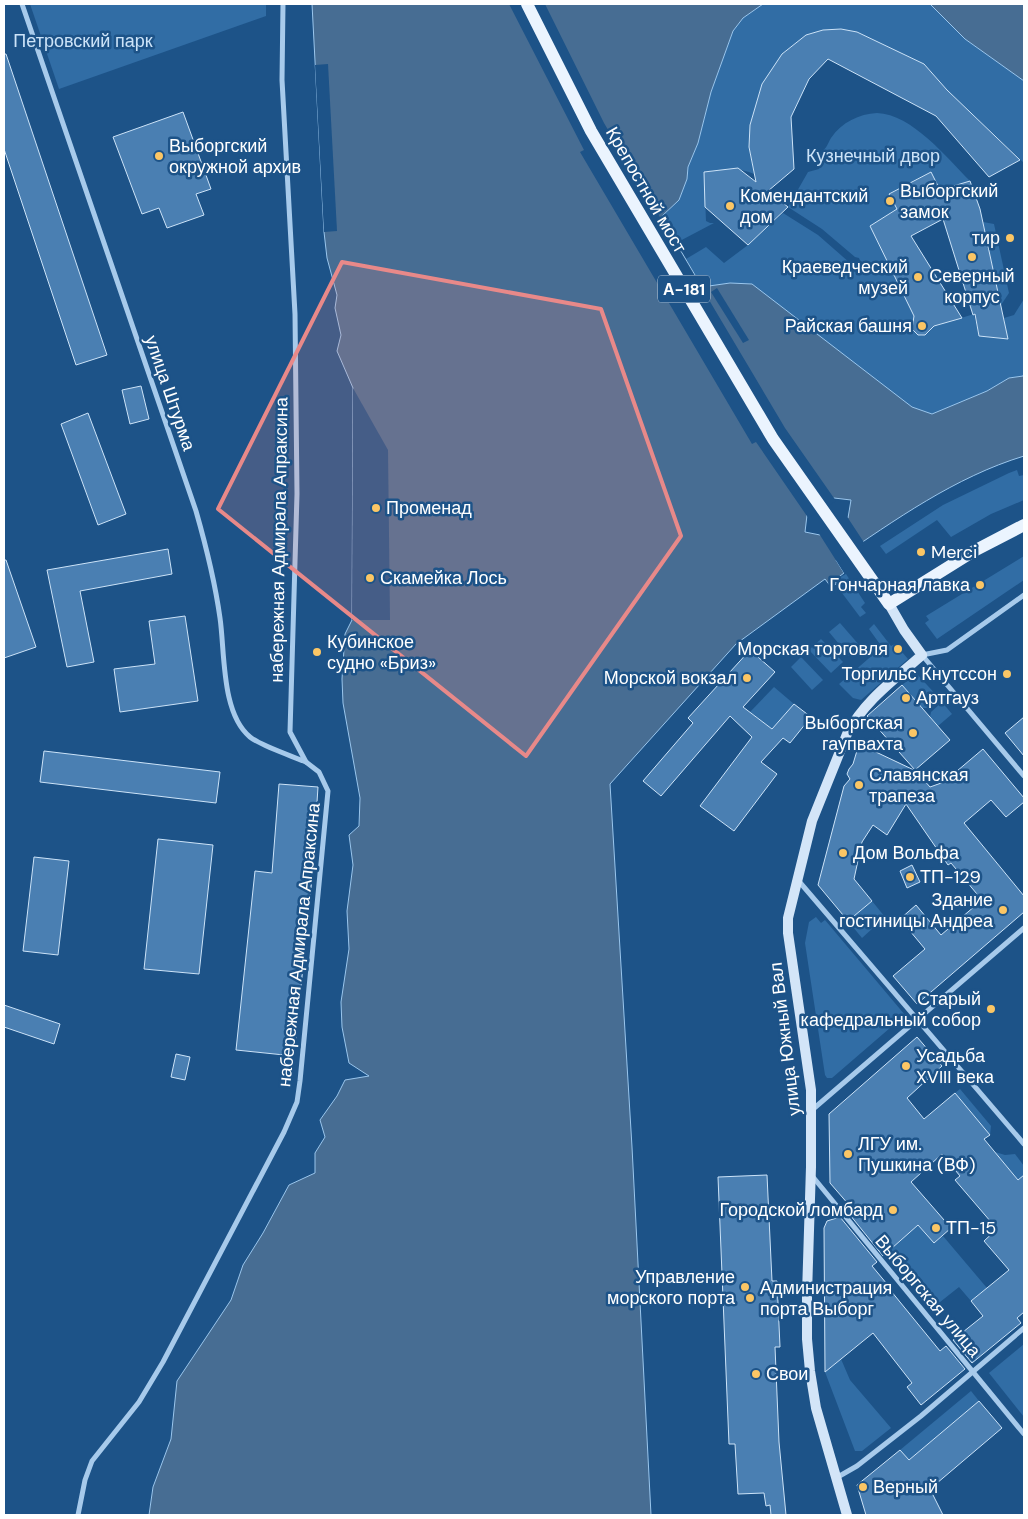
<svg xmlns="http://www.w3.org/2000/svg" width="1028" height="1519" font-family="'DM Sans',sans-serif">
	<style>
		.green { fill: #316da5 }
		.water { fill: #476d93; stroke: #9ac6ed; fill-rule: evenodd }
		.pier { fill: #1d5388 }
		.building { fill: #4a7fb2; stroke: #cce3f8 }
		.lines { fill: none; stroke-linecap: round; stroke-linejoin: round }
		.street { stroke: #a7caeb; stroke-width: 5 }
		.secondary { stroke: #d3e5f8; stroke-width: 10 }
		.primary { stroke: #ebf4fe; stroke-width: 12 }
		.marked { fill: #e88989; fill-opacity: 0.2; stroke: #e88989; stroke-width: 4; stroke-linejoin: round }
		.poi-dot { fill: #fbc665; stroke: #1d5388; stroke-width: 2 }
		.labels { text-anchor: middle; stroke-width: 5; stroke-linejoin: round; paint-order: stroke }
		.shield { fill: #1d5388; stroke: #bbcbdb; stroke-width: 1 }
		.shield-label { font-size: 16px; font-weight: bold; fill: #fff }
		.park-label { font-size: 18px; fill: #cce3f8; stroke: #1d5388 }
		.poi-label { font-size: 18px; fill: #fff; stroke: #1d5388; text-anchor: start }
		.street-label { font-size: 18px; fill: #fff; stroke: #1d5388 }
	</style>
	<rect width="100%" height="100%" fill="#1d5388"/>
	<g class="green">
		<polygon points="30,4 266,4 266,16 59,89"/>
		<path d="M763 4H930L965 39 1024 81V163L947 90 924 64 857 32 841 29 823 30 806 35 782 54 762 84 750 125 749 147 754 174C738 167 722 170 704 172L706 221 710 223H714L676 243 661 218 679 200 687 179 688 167 698 143 711 92 733 31 743 18Z"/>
		<path d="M877 113C912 114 947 158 970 181L940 190 930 172 889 194 897 209 870 226 915 318 911 325C914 338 927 339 932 327L974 314 979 336 1007 339 1004 318 1014 315 1024 299V374L1023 376 1009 378 987 391 932 414 912 407 710 285 702 287 686 259 706 247 724 263 748 245 783 213 818 235 850 263 853 267H859L861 263 859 258 855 257 822 229 788 207 808 172 819 169 822 151C827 148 828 143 831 138 842 122 859 114 877 113Z"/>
		<polygon points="983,222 994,224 1009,293 1001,305"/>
		<polygon points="1017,470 1019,476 1024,475 1024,500 991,514 951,537 937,520 886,554 880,546 943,505 1009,473"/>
		<polygon points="1024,556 1024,580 937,639 925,623 929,620 926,616"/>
		<polygon points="846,574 865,603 861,607 866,613 860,617 836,585 837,579"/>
		<polygon points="840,623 860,646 849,656 829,632"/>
		<polygon points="874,624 891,646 895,644 908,659 861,700 853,698 839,684 882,647 869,629"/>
		<polygon points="821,639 843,662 831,673 809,650"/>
		<polygon points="801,657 823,680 812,690 791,667"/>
		<polygon points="916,673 939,698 928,708 922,708 902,685"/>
		<polygon points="774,687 794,704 772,729 750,712"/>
		<polygon points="942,702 952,714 938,726 930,717 931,712"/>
		<polygon points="872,901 885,917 862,938 848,921"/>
		<polygon points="816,917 821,923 825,920 905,1015 832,1078 827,1078 825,1075 805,943 809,922"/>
		<polygon points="960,1089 991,1126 990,1135 955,1093"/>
		<polygon points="995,1152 1005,1155 1015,1154 1024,1166 1024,1177 1023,1176 1018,1180"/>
		<polygon points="918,1225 934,1243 943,1236 987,1288 971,1301 959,1287 935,1306 889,1251"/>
		<polygon points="1024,1344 1024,1417 989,1373"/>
		<polygon points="841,1359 850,1380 891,1428 862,1451 855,1451 825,1372"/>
		<polygon points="971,1391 979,1401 909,1460 900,1450"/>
	</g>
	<g class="water">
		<path d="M312 4H763L743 18 733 31 711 92 698 143 688 167 687 179 679 200 661 217 702 287 730 283 752 284 912 407 932 414 987 391 1009 378 1023 376 1024 374V456C955 477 895 520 836 560L844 573 836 579V584L831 587 825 579 736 644 610 784 632 1147 651 1515H149L153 1487 171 1439 177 1381 231 1300 243 1265 263 1233 289 1185 315 1173V1153L325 1137 320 1120 337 1096 345 1080 369 1076 349 1063 342 1027 341 1002 349 949 347 911 353 865 349 835 359 826 360 798 343 703 342 679 345 634 352 620 353 388 337 351 341 335 335 308 337 295 327 258 324 232ZM834 498 851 500 848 518 820 535 805 532 807 515Z"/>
		<polygon points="930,4 1024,4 1024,81 965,39"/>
	</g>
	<g class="pier">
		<polygon points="509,4 545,4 604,123 785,428 836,501 810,517 809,519 756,442 752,444 580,152 584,150"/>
		<polygon points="328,64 337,231 324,232 315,65"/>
		<polygon points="717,288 749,340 743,343 711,292"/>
		<polygon points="353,388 388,450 390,620 352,620"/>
		<polygon points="846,515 865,544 839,561 846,572 844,573 818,532"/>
	</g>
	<g class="building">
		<polygon points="841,29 857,32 924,64 947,90 1020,160 989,177 936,116 828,59 809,79 791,117 794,169 768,191 788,207 748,245 705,207 704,172 738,168 756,182 749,147 750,125 762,84 782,54 806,35 823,30"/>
		<polygon points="4,54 6,54 107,355 76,365 4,149"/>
		<polygon points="183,112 211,189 196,194 204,215 167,228 159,208 142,214 113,137"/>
		<polygon points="931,172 940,190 970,181 980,209 1008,339 979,336 975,314 973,315 943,219 911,236 962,318 934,326 925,335 918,335 912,329 914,316 870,226 897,209 889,194"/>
		<polygon points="141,386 149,419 130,424 122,390"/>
		<polygon points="88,413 126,514 98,525 61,424"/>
		<polygon points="168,549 172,574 80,591 94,662 67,667 47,570"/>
		<polygon points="4,560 6,560 36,647 4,658"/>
		<polygon points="185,616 198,701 120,712 114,669 155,664 149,621"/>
		<polygon points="750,650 775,672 743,707 772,729 794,704 811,717 790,743 783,738 761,762 777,774 734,831 700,806 752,737 730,716 661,796 643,781 693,723 688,718"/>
		<polygon points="902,685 950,740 915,770 867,716"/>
		<polygon points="1024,717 1024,756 1005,733"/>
		<polygon points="859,744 916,771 930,787 944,782 983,749 1024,798 1024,802 1006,817 991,800 964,823 1024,896 1024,912 917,1004 893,976 925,949 900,919 916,905 941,935 982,900 951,863 948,865 906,804 887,835 873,825 862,842 854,879 872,901 848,921 818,885 844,786 850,779 847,774 849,769 853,764"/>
		<polygon points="44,751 220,772 216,803 40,782"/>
		<polygon points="279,784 318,787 312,878 294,1056 236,1050 255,871 272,873"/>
		<polygon points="158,839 213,845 199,974 144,969"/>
		<polygon points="34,857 69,861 58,955 23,951"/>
		<polygon points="912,865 920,882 907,888 900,871"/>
		<polygon points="4,1005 60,1024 54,1044 4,1027"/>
		<polygon points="917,1037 942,1066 907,1098 924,1119 955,1093 990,1135 984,1139 1018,1180 1024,1175 1024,1312 1017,1318 1021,1323 972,1363 953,1340 983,1316 971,1301 1009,1270 984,1241 997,1229 955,1180 960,1176 942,1154 911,1182 951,1228 934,1243 918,1225 883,1256 850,1215 856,1213 830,1183 829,1114"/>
		<polygon points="176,1054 190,1057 185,1080 171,1077"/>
		<polygon points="767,1175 772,1281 777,1281 780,1347 775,1347 779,1442 786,1515 771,1515 770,1505 766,1506 764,1493 738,1494 735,1444 729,1444 718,1177"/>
		<polygon points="840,1217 877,1262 872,1266 892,1290 891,1291 940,1351 946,1346 965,1369 921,1405 907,1387 912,1383 873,1333 825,1372 824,1228 827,1221"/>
		<polygon points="979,1401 1002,1428 930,1489 943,1515 866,1515 857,1485 900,1450 909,1460"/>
	</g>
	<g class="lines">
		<g class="street">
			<path d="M22 4 196 511C206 546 215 582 220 618 225 652 221 713 250 737 261 746 292 756 306 762"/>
			<polyline points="1024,595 947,650 922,655 1024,776"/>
			<polyline points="797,879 1024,1144"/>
			<polyline points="812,1110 1024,928"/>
			<polyline points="813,1177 1024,1434"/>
			<polyline points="836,1478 857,1466 921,1416 1024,1328"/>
			<polyline points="78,1515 85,1480 92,1461 139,1402 163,1362 284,1132 297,1102 300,1081 328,791 319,772 306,762 290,732 297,494 295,314 282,80 283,4"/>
		</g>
		<path class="secondary" d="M847 1515 816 1408 810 1371 807 1339V1294L811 1167V1090L788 933V918L812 821 847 734C864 701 895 679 922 655L904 630 889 604"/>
		<polyline class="primary" points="527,4 591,131 773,439 889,604 974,551 1024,525"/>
	</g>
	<path class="marked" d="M342 262 601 309 681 536 526 756 218 509Z"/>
	<g class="poi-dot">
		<circle cx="159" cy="156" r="5"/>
		<circle cx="890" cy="201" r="5"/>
		<circle cx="730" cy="206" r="5"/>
		<circle cx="1010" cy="238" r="5"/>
		<circle cx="972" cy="257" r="5"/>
		<circle cx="918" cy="277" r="5"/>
		<circle cx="922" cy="326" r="5"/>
		<circle cx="376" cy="508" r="5"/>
		<circle cx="921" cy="552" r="5"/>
		<circle cx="370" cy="578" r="5"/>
		<circle cx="980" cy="585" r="5"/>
		<circle cx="898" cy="649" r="5"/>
		<circle cx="317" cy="652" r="5"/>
		<circle cx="1007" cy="674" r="5"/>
		<circle cx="747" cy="678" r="5"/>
		<circle cx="906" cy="698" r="5"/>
		<circle cx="913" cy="733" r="5"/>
		<circle cx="859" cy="785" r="5"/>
		<circle cx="843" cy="853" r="5"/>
		<circle cx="910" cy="877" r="5"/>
		<circle cx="1003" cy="910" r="5"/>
		<circle cx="991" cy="1009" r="5"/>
		<circle cx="906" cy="1066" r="5"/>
		<circle cx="848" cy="1154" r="5"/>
		<circle cx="893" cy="1210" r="5"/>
		<circle cx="936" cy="1228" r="5"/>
		<circle cx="745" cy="1287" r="5"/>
		<circle cx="750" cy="1298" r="5"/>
		<circle cx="756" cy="1374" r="5"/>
		<circle cx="863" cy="1487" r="5"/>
	</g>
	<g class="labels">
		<rect class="shield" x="658" y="275.5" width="52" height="27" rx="4"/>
		<g class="shield-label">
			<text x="684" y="295">А-181</text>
		</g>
		<g class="park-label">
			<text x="83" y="47">Петровский парк</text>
			<text x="873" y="162">Кузнечный двор</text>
		</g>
		<g class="poi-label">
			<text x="169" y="152">Выборгский<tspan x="169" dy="21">окружной архив</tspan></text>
			<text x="900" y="197">Выборгский<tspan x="900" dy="21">замок</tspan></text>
			<text x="740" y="202">Комендантский<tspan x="740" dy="21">дом</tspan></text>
			<text x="1000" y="244" text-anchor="end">тир</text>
			<text x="908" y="273" text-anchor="end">Краеведческий<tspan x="908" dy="21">музей</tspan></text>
			<text x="972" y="282" text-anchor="middle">Северный<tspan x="972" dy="21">корпус</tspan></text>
			<text x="912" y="332" text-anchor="end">Райская башня</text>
			<text x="386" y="514">Променад</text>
			<text x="931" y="558">Merci</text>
			<text x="380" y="584">Скамейка Лось</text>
			<text x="970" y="591" text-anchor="end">Гончарная лавка</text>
			<text x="327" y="648">Кубинское<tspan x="327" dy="21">судно «Бриз»</tspan></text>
			<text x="888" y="655" text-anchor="end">Морская торговля</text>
			<text x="997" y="680" text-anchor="end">Торгильс Кнутссон</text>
			<text x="737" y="684" text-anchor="end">Морской вокзал</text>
			<text x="916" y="704">Артгауз</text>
			<text x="903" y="729" text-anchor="end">Выборгская<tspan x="903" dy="21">гаупвахта</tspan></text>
			<text x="869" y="781">Славянская<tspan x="869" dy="21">трапеза</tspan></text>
			<text x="853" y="859">Дом Вольфа</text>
			<text x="920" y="883">ТП-129</text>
			<text x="993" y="906" text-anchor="end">Здание<tspan x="993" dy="21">гостиницы Андреа</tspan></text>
			<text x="981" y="1005" text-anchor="end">Старый<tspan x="981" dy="21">кафедральный собор</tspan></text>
			<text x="916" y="1062">Усадьба<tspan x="916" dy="21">XVIII века</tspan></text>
			<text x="858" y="1150">ЛГУ им.<tspan x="858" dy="21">Пушкина (ВФ)</tspan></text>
			<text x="883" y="1216" text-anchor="end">Городской ломбард</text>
			<text x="946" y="1234">ТП-15</text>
			<text x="735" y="1283" text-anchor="end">Управление<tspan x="735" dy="21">морского порта</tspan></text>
			<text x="760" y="1294">Администрация<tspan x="760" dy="21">порта Выборг</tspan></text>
			<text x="766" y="1380">Свои</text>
			<text x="873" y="1493">Верный</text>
		</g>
		<g class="street-label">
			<text transform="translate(646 190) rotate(60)" y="6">Крепостной мост</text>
			<text transform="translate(170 393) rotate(71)" y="6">улица Штурма</text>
			<text transform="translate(279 540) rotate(-89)" y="6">набережная Адмирала Апраксина</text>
			<text transform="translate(299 945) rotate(-84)" y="6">набережная Адмирала Апраксина</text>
			<text transform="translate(785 1039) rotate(-97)" y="6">улица Южный Вал</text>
			<text transform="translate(928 1296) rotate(50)" y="6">Выборгская улица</text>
		</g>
	</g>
	<rect width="1028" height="1519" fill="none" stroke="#ffffff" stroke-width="10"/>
</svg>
